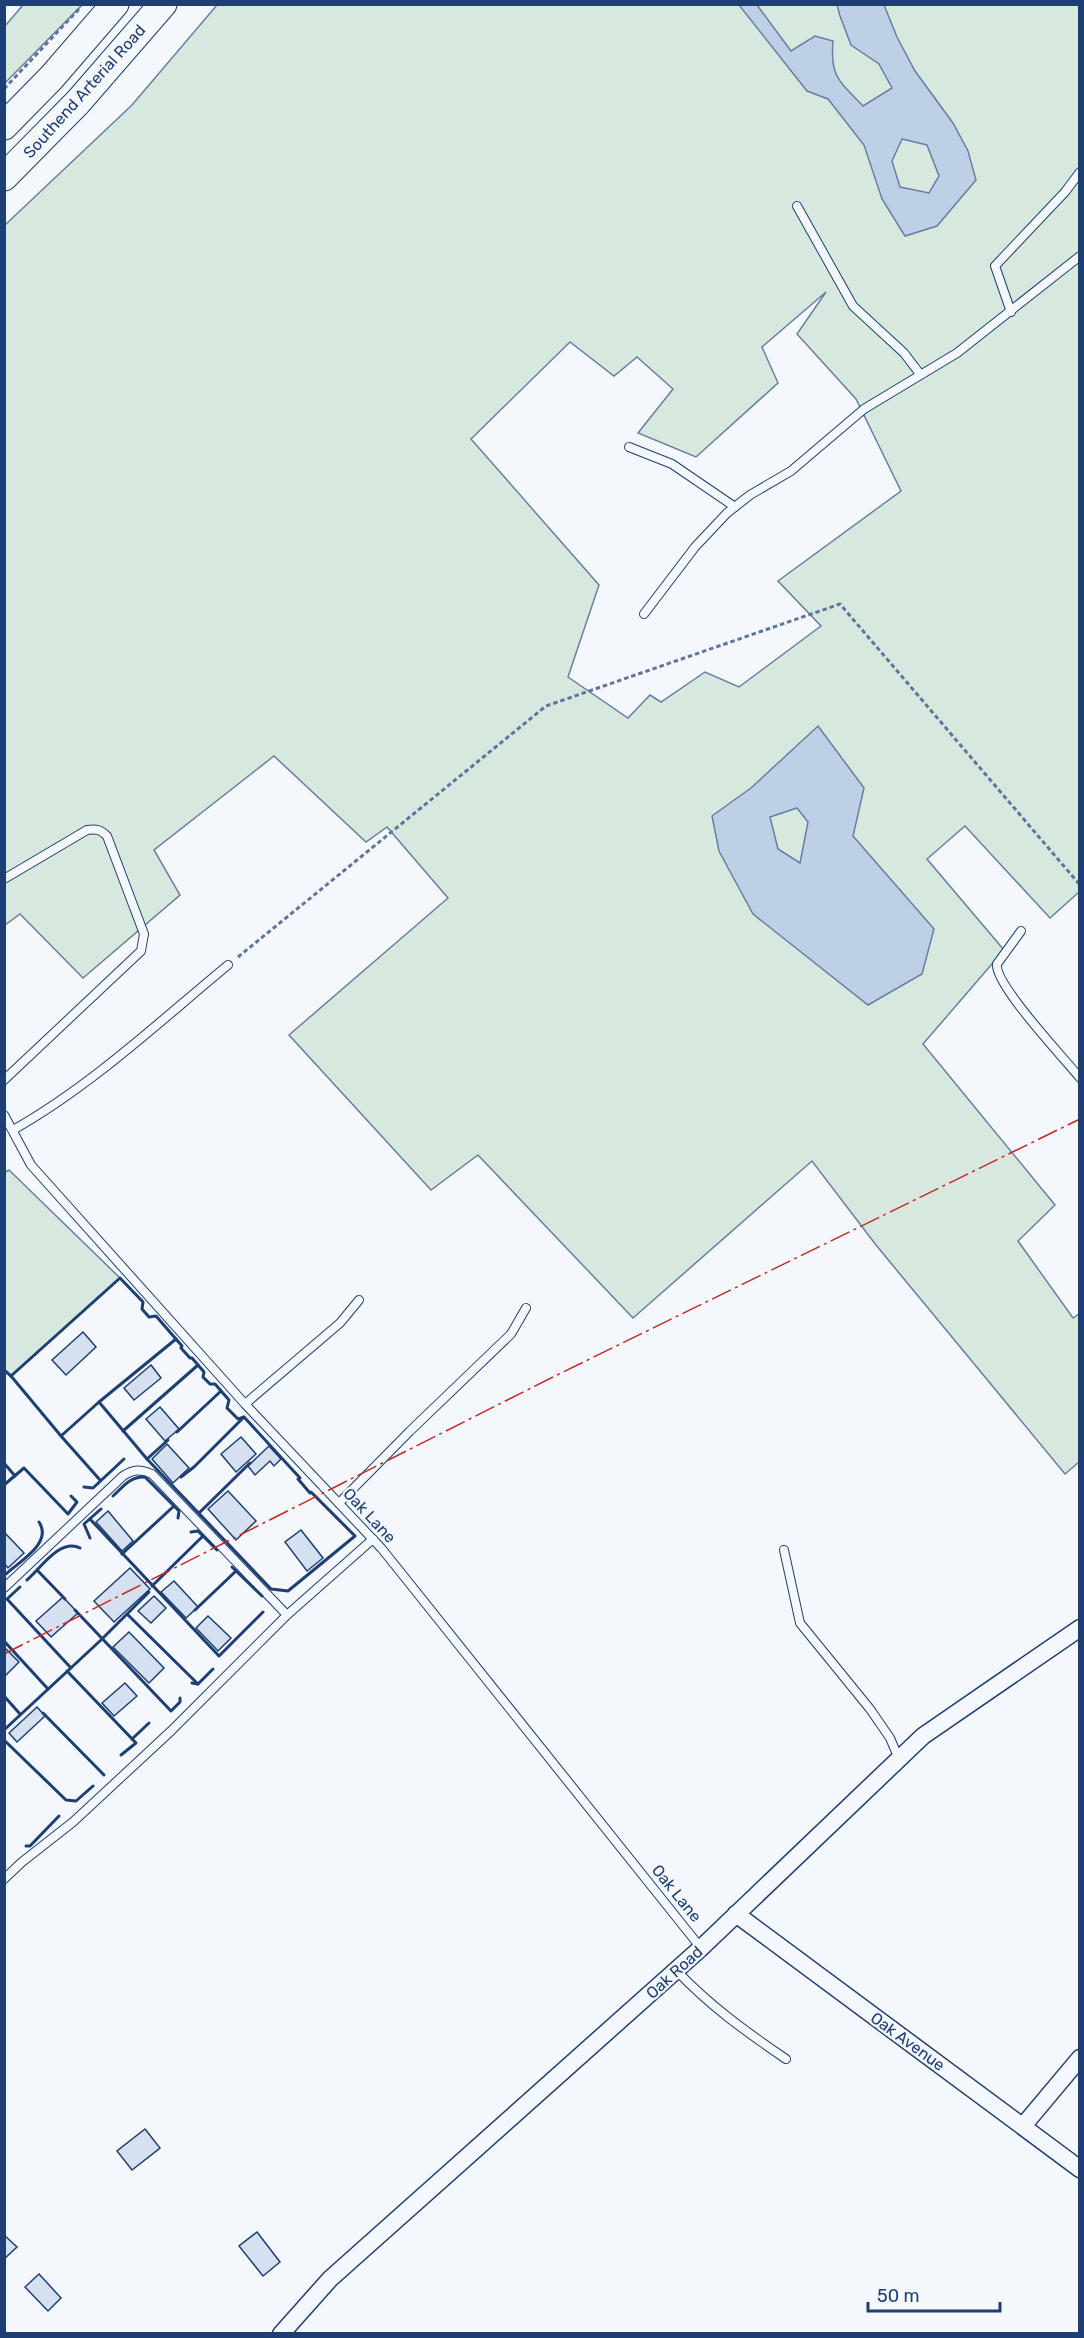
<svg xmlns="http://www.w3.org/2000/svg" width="1084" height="2338" font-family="Rubik,sans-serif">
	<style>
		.green { fill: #d7e8df; stroke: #687fa3; stroke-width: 1.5; fill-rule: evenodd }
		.water { fill: #bed0e5; stroke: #687fa3; stroke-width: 1.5; fill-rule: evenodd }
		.building { fill: #d5e0f0; stroke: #1d3f73; stroke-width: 1.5 }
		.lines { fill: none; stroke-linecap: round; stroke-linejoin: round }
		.service-casing { stroke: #1d3f73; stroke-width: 10 }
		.minor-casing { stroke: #1d3f73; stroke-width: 19 }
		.trunk-casing { stroke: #1d3f73; stroke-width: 29 }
		.path { stroke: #5e769c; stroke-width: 3; stroke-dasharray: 4.5 3; stroke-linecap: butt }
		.service { stroke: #f4f7fb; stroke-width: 8 }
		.minor { stroke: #f4f7fb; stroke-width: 16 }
		.trunk { stroke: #f4f7fb; stroke-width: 27 }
		.wall { stroke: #1d3f73; stroke-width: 3 }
		.power { stroke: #c62828; stroke-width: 1.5; stroke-dasharray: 21 4.5 3 4.5; stroke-linecap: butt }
		.labels { text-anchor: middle; stroke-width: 4.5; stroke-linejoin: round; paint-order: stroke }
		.street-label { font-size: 16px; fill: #1d3f73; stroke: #f4f7fb }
	</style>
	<rect width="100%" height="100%" fill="#f4f7fb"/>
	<g class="green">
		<polygon points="23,5 82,5 5,83 5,26"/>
		<path d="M217 5H1079V892L1050 918 965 826 927 859 1004 950 923 1044 1055 1205 1018 1241 1073 1318 1079 1314V1462L1065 1474 876 1245 812 1161 633 1318 478 1155 431 1190 289 1035 448 898 387 827 366 842 274 756 154 850 180 895 83 978 20 914 5 925V225L132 105ZM826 292 797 334 856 399 901 491 778 581 821 626 739 687 705 672 661 702 650 695 628 718 568 677 599 585 471 439 570 342 614 376 637 357 673 389 638 433 696 457 778 383 762 347Z"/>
		<polygon points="9,1170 120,1278 11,1376 4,1370 4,1173"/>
	</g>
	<g class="water">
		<path d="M739 5H757L791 51 815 36 833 41C830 77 839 81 863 106L892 88 879 64 851 45 840 16 837 5H884L897 37 915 71 953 123 968 151 976 180 937 226 905 236 882 199 864 145 828 99 807 91ZM902 139 927 145 939 176 929 193 900 187 892 161Z"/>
		<path d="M818 726 864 788 853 836 934 929 922 974 868 1005 753 914 719 851 712 816 751 788ZM797 808 808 822 800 863 778 849 770 817Z"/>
	</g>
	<g class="building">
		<polygon points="83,1332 96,1347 66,1375 52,1360"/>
		<polygon points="151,1365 161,1378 134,1400 124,1388"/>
		<polygon points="160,1407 179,1429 165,1441 146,1419"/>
		<polygon points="241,1437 256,1454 236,1472 221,1454"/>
		<polygon points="167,1444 189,1468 173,1483 152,1459"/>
		<polygon points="269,1446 281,1459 274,1466 270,1461 255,1475 248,1466"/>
		<polygon points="228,1491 256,1521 236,1540 208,1509"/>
		<polygon points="108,1511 133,1541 122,1551 96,1522"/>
		<polygon points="301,1530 323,1558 307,1571 285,1542"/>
		<polygon points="4,1532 24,1553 8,1568 4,1563"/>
		<polygon points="130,1568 150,1589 114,1622 94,1601"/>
		<polygon points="174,1581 198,1607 186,1618 161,1592"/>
		<polygon points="154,1596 166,1608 151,1623 138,1611"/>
		<polygon points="63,1597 78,1613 51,1637 36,1621"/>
		<polygon points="208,1616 231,1638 218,1651 196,1628"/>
		<polygon points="129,1632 164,1668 149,1683 113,1647"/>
		<polygon points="4,1647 19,1662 4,1677"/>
		<polygon points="125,1683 137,1696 114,1716 102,1703"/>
		<polygon points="37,1707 45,1716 17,1742 9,1733"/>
		<polygon points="145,2129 160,2148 132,2170 117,2151"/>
		<polygon points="257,2232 280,2262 263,2276 239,2246"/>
		<polygon points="4,2235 17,2247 4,2259"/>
		<polygon points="39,2274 61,2298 48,2311 25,2287"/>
	</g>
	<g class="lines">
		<defs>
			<g id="service">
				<polyline points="797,206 853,306 904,353 920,374"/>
				<polyline points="1011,312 995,266 1065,192 1080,172"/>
				<polyline points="629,447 672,464 735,507"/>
				<polyline points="644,614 695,547 727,513 750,495 791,471 864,409 957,353 1080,256"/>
				<path d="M4 879 87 830C96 829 100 829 107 836L144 934 141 951 4 1080"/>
				<path d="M1021 931 997 964C994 984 1064 1058 1080 1078"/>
				<polyline points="4,1115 31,1165 245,1404 382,1549 701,1948"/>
				<path d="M13 1130C91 1086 159 1022 228 965"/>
				<polyline points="245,1404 340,1323 359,1300"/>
				<polyline points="339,1503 410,1431 511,1334 526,1308"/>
				<polyline points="784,1550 800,1623 870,1709 890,1738 899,1759"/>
				<path d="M4 1588 123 1476C134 1469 140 1469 152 1474L287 1615"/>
				<polyline points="4,1879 22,1862 73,1822 171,1731 287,1615 373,1539"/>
				<path d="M676 1970C710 2006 745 2031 786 2059"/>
			</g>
			<g id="minor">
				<polyline points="736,1914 1080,2169"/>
				<polyline points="1023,2126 1080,2058"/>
				<polyline points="281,2334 330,2279 701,1948 923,1736 1080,1628"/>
			</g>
			<g id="trunk">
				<polyline points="4,126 52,77 115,4"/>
				<polyline points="4,177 78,102 163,4"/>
			</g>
		</defs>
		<use href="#service" class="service-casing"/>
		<use href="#minor" class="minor-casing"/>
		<use href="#trunk" class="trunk-casing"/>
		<g class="path">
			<polyline points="4,89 79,9"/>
			<polyline points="238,957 546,706 840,604 1080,885"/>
		</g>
		<use href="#service" class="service"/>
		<use href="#minor" class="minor"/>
		<use href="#trunk" class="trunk"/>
		<g class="wall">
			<polygon points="120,1278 143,1302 142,1309 149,1317 156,1316 182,1346 181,1348 190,1358 192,1358 204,1372 203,1377 210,1384 215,1384 229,1400 227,1408 238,1419 244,1417 300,1478 298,1479 310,1493 311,1492 355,1536 288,1591 271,1589 147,1459 99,1402 61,1436 11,1376"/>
			<polyline points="4,1370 11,1376"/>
			<polyline points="99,1402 176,1339"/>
			<polyline points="123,1431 198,1365"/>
			<polyline points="177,1432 221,1391"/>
			<polyline points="61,1436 100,1480"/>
			<polyline points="147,1459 168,1440"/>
			<polyline points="4,1463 15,1476"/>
			<polyline points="181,1477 194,1467 244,1417"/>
			<polyline points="4,1485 24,1468 68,1514 77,1502 71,1496"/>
			<polyline points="84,1487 93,1488 124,1459"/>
			<path d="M113 1496C123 1487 130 1476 145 1477L179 1511 178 1518"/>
			<polyline points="200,1512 250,1463"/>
			<polyline points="90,1519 219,1656 263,1612"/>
			<polyline points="191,1532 198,1531 217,1550"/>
			<polyline points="90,1538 84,1524 101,1509"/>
			<polyline points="122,1554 174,1506"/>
			<polyline points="232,1567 262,1596"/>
			<polyline points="38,1571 65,1599"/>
			<path d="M4 1572 6 1574C20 1561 53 1543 39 1522"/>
			<path d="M27 1580C41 1568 60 1538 80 1548"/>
			<polyline points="152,1586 203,1536"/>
			<polyline points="20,1587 7,1599 71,1668"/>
			<polyline points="75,1610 171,1711 180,1702 180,1698"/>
			<polyline points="195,1610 236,1571"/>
			<polyline points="127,1614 198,1684"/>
			<polyline points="4,1641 48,1689"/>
			<polyline points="67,1671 136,1743 121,1755"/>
			<polyline points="192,1683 198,1684 213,1669"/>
			<polyline points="4,1696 20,1714"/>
			<polyline points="43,1713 104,1775"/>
			<polyline points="4,1730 101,1640 149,1592"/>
			<polyline points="132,1739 149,1723"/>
			<polyline points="4,1740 66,1800 76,1801 93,1786"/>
			<polyline points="26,1846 30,1846 59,1816"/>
		</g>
		<polyline class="power" points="4,1654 553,1377 1080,1119"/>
	</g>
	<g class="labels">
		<g class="street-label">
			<text transform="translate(84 91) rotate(-48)" y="6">Southend Arterial Road</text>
			<text transform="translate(370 1515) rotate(47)" y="6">Oak Lane</text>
			<text transform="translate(677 1893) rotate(51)" y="6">Oak Lane</text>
			<text transform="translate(674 1972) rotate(-42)" y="6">Oak Road</text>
			<text transform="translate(908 2041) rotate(36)" y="6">Oak Avenue</text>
		</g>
	</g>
	<rect width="1084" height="2338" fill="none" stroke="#1d3f73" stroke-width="12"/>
	<path d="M868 2302v9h132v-9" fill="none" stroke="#1d3f73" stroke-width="3"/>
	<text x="877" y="2302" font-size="18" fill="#1d3f73" stroke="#f4f7fb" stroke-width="4.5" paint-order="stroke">50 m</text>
</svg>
